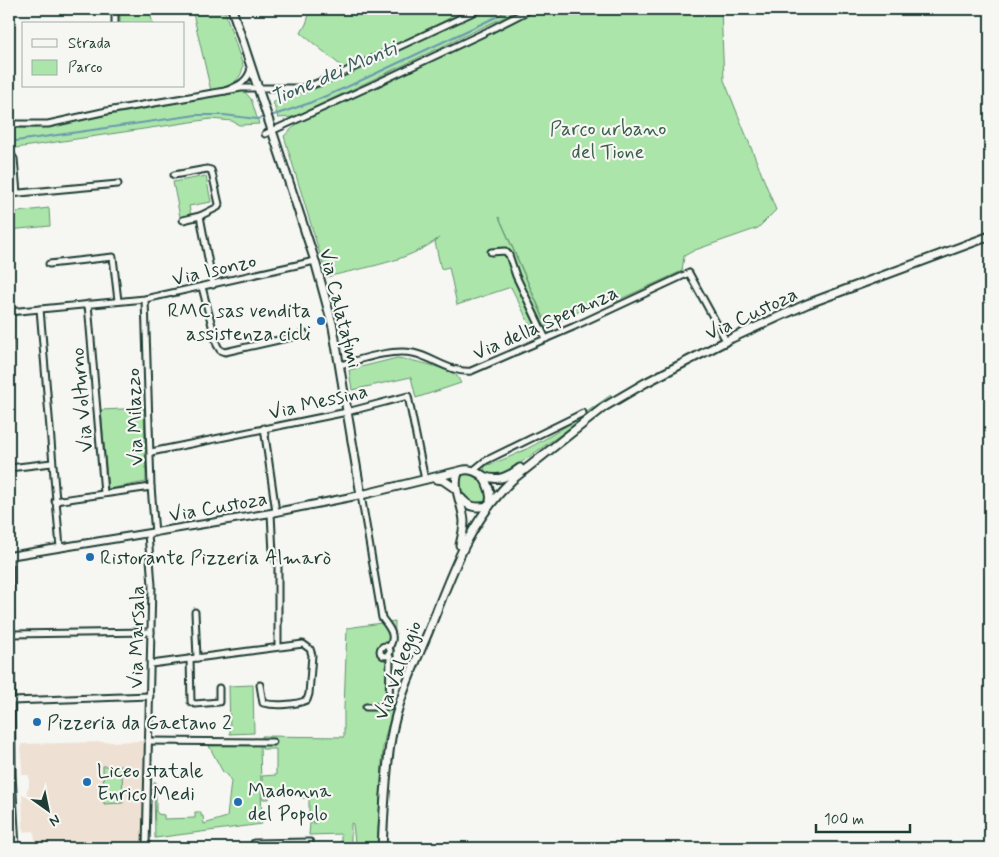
<svg xmlns="http://www.w3.org/2000/svg" width="999" height="857" font-family="Mynerve,sans-serif">
	<style>
		.built { fill: #eee1d4 }
		.green { fill: #abe5aa; stroke: #65916f }
		.lines { fill: none; stroke-linecap: round; stroke-linejoin: round }
		.stream { stroke: #6a9aad; stroke-width: 2 }
		.minor-casing { stroke: #1f3d34; stroke-width: 9 }
		.tertiary-casing { stroke: #1f3d34; stroke-width: 10 }
		.secondary-casing { stroke: #1f3d34; stroke-width: 11 }
		.minor { stroke: #f6f6f2; stroke-width: 5 }
		.tertiary { stroke: #f6f6f2; stroke-width: 6 }
		.secondary { stroke: #f6f6f2; stroke-width: 7 }
		.poi-dot { fill: #1f6fb2; stroke: #f6f6f2; stroke-width: 2 }
		.labels { text-anchor: middle; stroke-width: 4.5; stroke-linejoin: round; paint-order: stroke }
		.park-label { font-size: 20px; fill: #3b5f4c; stroke: #f6f6f2 }
		.street-label { font-size: 20px; fill: #1f3d34; stroke: #f6f6f2 }
		.poi-label { font-size: 20px; fill: #1f3d34; stroke: #f6f6f2; text-anchor: start }
		.water-label { font-size: 21px; font-style: italic; fill: #385c5c; stroke: #f6f6f2 }
	</style>
	<rect width="100%" height="100%" fill="#f6f6f2"/>
	<filter id="ink" filterUnits="userSpaceOnUse"><feTurbulence type="fractalNoise" baseFrequency=".02" numOctaves="2"/><feDisplacementMap in="SourceGraphic" scale="10" xChannelSelector="R" yChannelSelector="G"/><feConvolveMatrix kernelMatrix="1 2 1 2 8 2 1 2 1" color-interpolation-filters="sRGB"/></filter>
	<g filter="url(#ink)">
		<polygon class="built" points="146,741 143,848 36,848 34,831 23,832 22,795 27,795 27,789 29,788 29,775 22,775 21,744"/>
		<g class="green">
			<polygon points="120,9 149,9 153,24 120,24"/>
			<path d="M192 9H224L243 66C241 84 226 87 211 91Z"/>
			<polygon points="311,9 469,9 345,69 301,33 306,24"/>
			<polygon points="486,9 521,9 294,117 278,118 273,102 320,87"/>
			<path d="M535 9H721L724 80 776 210 758 228 695 250 684 256 682 271 614 302 608 297 548 327 499 217 547 327 534 333 511 287 457 305 449 267 441 269 435 242 439 238C408 262 365 267 327 277L284 136 298 123Z"/>
			<polygon points="244,91 251,99 259,124 239,125 232,121 211,119 9,149 9,128 35,128"/>
			<polygon points="206,176 211,202 189,206 191,215 180,217 173,182"/>
			<polygon points="49,208 50,226 9,230 9,213"/>
			<polygon points="14,319 12,396 9,397 9,320"/>
			<path d="M397 358C411 360 446 367 457 376 458 377 460 382 461 383L416 398 411 377 352 390 349 370Z"/>
			<path d="M611 395 612 397 598 408 505 474 492 475 484 471 485 466C533 451 571 423 611 395Z"/>
			<polygon points="144,408 146,482 108,489 101,410"/>
			<path d="M464 474 473 475 484 486 486 498 482 505C468 502 453 489 464 474Z"/>
			<polygon points="395,621 393,710 386,733 383,747 377,848 355,848 357,843 355,843 353,824 351,823 351,848 341,848 341,834 309,835 310,823 316,823 309,820 309,794 307,798 302,798 302,794 270,794 269,799 263,799 262,776 276,775 276,749 262,749 262,736 344,737 344,708 347,628"/>
			<polygon points="253,685 254,733 230,734 229,686"/>
			<polygon points="260,745 262,824 155,838 154,783 156,782 156,811 158,814 164,815 164,819 195,818 195,812 201,812 201,816 203,816 204,824 227,817 231,781 227,774 223,772 209,746"/>
			<polygon points="103,766 122,766 123,803 104,804"/>
		</g>
		<g class="lines">
			<polyline class="stream" points="9,142 196,115 224,115 257,119 277,114 307,104 347,87 496,17 510,9"/>
			<defs>
				<g id="minor">
					<polyline points="115,24 115,9"/>
					<polyline points="225,91 241,88 304,88 338,75 480,9"/>
					<path d="M9 124H48L107 111 225 91C238 86 248 82 251 68"/>
					<polyline points="265,134 373,85 488,31 531,9"/>
					<polyline points="9,155 12,156 14,159 17,193"/>
					<polyline points="174,175 207,169 211,170 212,173 219,204 218,207 200,216 213,285"/>
					<polyline points="9,194 118,184"/>
					<polyline points="183,220 200,216"/>
					<polyline points="491,252 505,251 509,255 516,276 546,339"/>
					<polyline points="49,264 113,257 118,301"/>
					<polyline points="202,287 217,345 220,350 225,352 305,334"/>
					<polyline points="145,299 151,487 155,533"/>
					<polyline points="88,304 104,493"/>
					<polyline points="40,309 60,548"/>
					<polyline points="9,312 145,299 315,261"/>
					<path d="M340 365C363 359 389 349 413 353 433 357 450 373 471 371L573 327 689 273 724 337"/>
					<polyline points="264,428 276,512"/>
					<polyline points="151,452 347,412 408,396 425,480"/>
					<polyline points="9,468 52,463"/>
					<polyline points="474,470 485,461 583,413"/>
					<path d="M361 495 382 618C389 627 397 636 389 647"/>
					<polyline points="55,501 151,487"/>
					<polyline points="271,513 273,554 278,566 278,647"/>
					<polyline points="10,556 12,774 16,848"/>
					<polyline points="195,612 197,658"/>
					<polyline points="11,634 151,632"/>
					<circle cx="385" cy="651" r="5"/>
					<polyline points="190,659 191,702 195,704 219,702 219,688"/>
					<path d="M151 664 303 644 310 649 312 655 309 694 307 700C296 705 275 706 263 703L260 685"/>
					<polyline points="12,701 150,696"/>
					<polyline points="366,707 389,707 390,657 388,655"/>
					<polyline points="148,741 273,742"/>
					<polyline points="146,848 152,585 148,534"/>
					<polyline points="254,848 254,843 310,842 310,848"/>
				</g>
				<polyline id="tertiary" points="9,556 271,513 361,495"/>
				<g id="secondary">
					<path d="M232 9 315 261 333 327 361 495 464 470C472 469 476 472 483 476 498 482 508 477 520 468"/>
					<path d="M458 473C452 488 463 505 464 521 464 529 462 537 460 545"/>
					<path d="M482 475C488 484 492 493 490 503"/>
					<polyline points="436,479 443,480 456,489"/>
					<path d="M461 498C469 508 477 508 489 506"/>
					<path d="M382 848C384 812 385 775 391 738 397 702 413 668 427 635 451 577 466 525 512 480L604 407 645 383 732 338 807 304 990 236"/>
				</g>
			</defs>
			<use href="#minor" class="minor-casing"/>
			<use href="#tertiary" class="tertiary-casing"/>
			<use href="#secondary" class="secondary-casing"/>
			<use href="#minor" class="minor"/>
			<use href="#tertiary" class="tertiary"/>
			<use href="#secondary" class="secondary"/>
		</g>
	</g>
	<g class="poi-dot">
		<circle cx="321" cy="321" r="5"/>
		<circle cx="90" cy="557" r="5"/>
		<circle cx="37" cy="722" r="5"/>
		<circle cx="87" cy="782" r="5"/>
		<circle cx="238" cy="802" r="5"/>
	</g>
	<g class="labels">
		<g class="park-label">
			<text x="608" y="135">Parco urbano<tspan x="608" dy="23">del Tione</tspan></text>
		</g>
		<g class="street-label">
			<text transform="translate(214 269) rotate(-13)" y="7">Via Isonzo</text>
			<text transform="translate(341 308) rotate(76)" y="7">Via Calatafimi</text>
			<text transform="translate(751 313) rotate(-25)" y="7">Via Custoza</text>
			<text transform="translate(545 322) rotate(-24)" y="7">Via della Speranza</text>
			<text transform="translate(81 400) rotate(-95)" y="7">Via Volturno</text>
			<text transform="translate(318 401) rotate(-13)" y="7">Via Messina</text>
			<text transform="translate(134 417) rotate(-92)" y="7">Via Milazzo</text>
			<text transform="translate(218 506) rotate(-10)" y="7">Via Custoza</text>
			<text transform="translate(136 637) rotate(-89)" y="7">Via Marsala</text>
			<text transform="translate(397 670) rotate(-70)" y="7">Via Valeggio</text>
		</g>
		<g class="poi-label">
			<text x="311" y="317" text-anchor="end">RMC sas vendita<tspan x="311" dy="23">assistenza cicli</tspan></text>
			<text x="100" y="564">Ristorante Pizzeria Almarò</text>
			<text x="47" y="729">Pizzeria da Gaetano 2</text>
			<text x="97" y="777">Liceo statale<tspan x="97" dy="23">Enrico Medi</tspan></text>
			<text x="248" y="797">Madonna<tspan x="248" dy="23">del Popolo</tspan></text>
		</g>
		<g class="water-label">
			<text transform="translate(333 73) rotate(-23)" y="7">Tione dei Monti</text>
		</g>
	</g>
	<rect width="999" height="857" fill="none" stroke="#f6f6f2" stroke-width="30"/>
	<rect x="15" y="15" width="969" height="827" fill="none" stroke="#1f3d34" stroke-width="2" filter="url(#ink)"/>
	<rect x="22" y="22" width="162" height="65" fill="#f6f6f2" stroke="#a0aca6"/>
	<rect x="32" y="39" width="25" height="8" fill="#f6f6f2" stroke="#a0aca6"/>
	<text x="68" y="48" font-size="15" fill="#1f3d34">Strada</text>
	<rect x="32" y="60" width="25" height="15" fill="#abe5aa" stroke="#a0aca6"/>
	<text x="68" y="72" font-size="15" fill="#1f3d34">Parco</text>
	<g transform="translate(48 810) rotate(147)" stroke="#f6f6f2" stroke-width="4" paint-order="stroke">
	<path d="M0-4L9 19L0 12L-9 19Z" fill="#1f3d34"/>
	<text y="-8" font-size="14" font-weight="bold" text-anchor="middle" fill="#1f3d34">N</text>
	</g>
	<path d="M816 824v8h94v-8" fill="none" stroke="#1f3d34" stroke-width="2.5"/>
	<text x="824" y="824" font-size="15" fill="#1f3d34" stroke="#f6f6f2" stroke-width="4" paint-order="stroke">100 m</text>
</svg>
